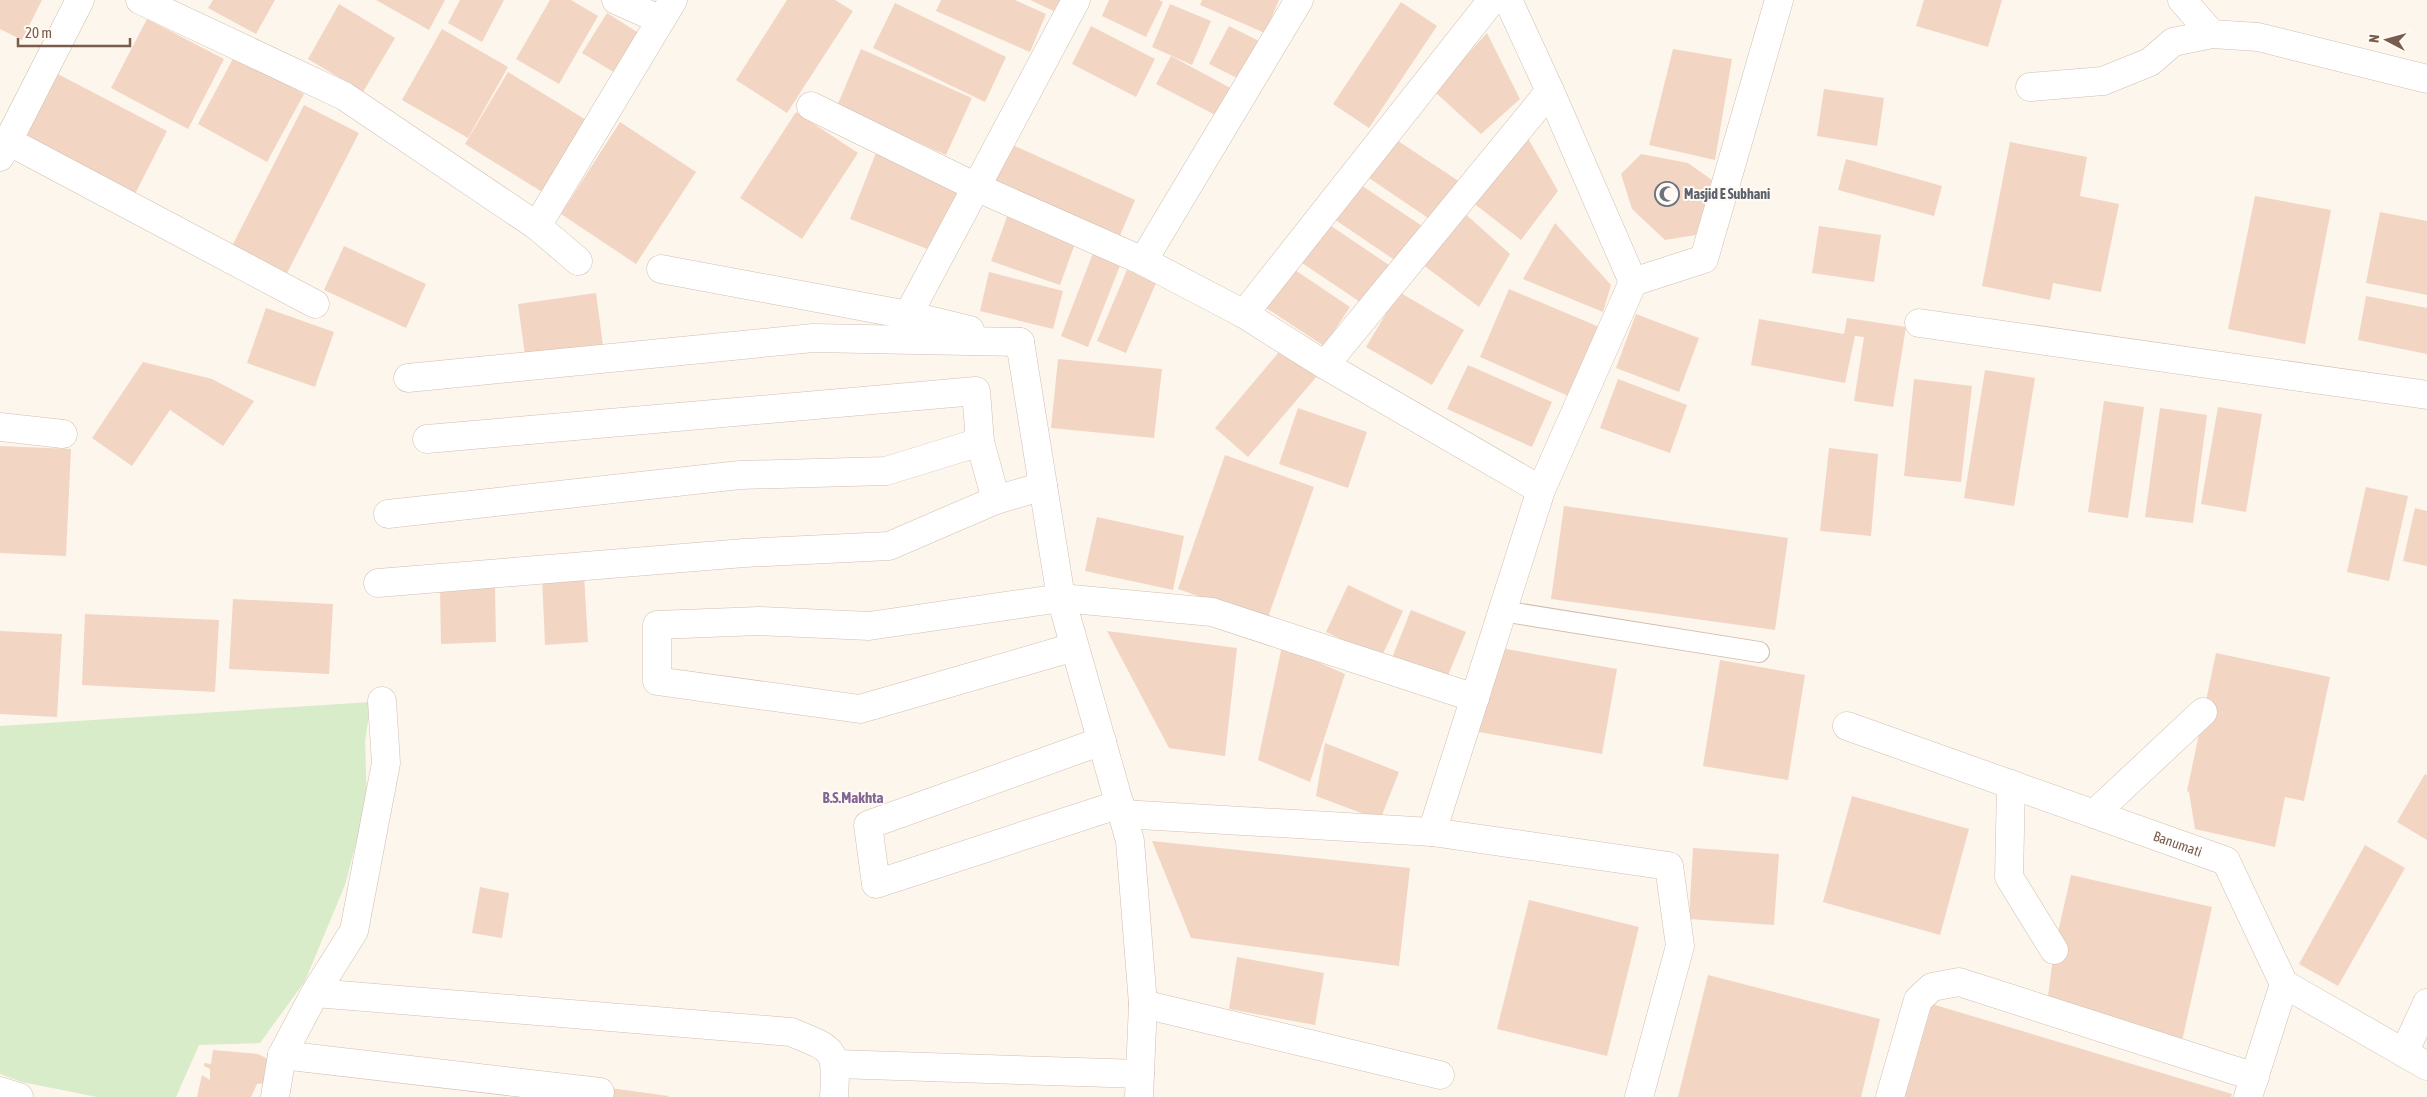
<svg xmlns="http://www.w3.org/2000/svg" width="2427" height="1097" font-family="'Asap Condensed',sans-serif">
	<style>
		.green { fill: #d8ecc9 }
		.building { fill: #f3d5c3 }
		.lines { fill: none; stroke-linecap: round; stroke-linejoin: round }
		.service-casing { stroke: #d1beb0; stroke-width: 22 }
		.minor-casing { stroke: #d1beb0; stroke-width: 29 }
		.service { stroke: #fff; stroke-width: 20 }
		.minor { stroke: #fff; stroke-width: 28 }
		.labels { text-anchor: middle; stroke-width: 4; stroke-linejoin: round; paint-order: stroke }
		.worship-label { font-size: 14px; font-weight: bold; fill: #5b616d; stroke: #fffaf3; text-anchor: start }
		.street-label { font-size: 14px; fill: #7a5c4d; stroke: #fffaf3 }
		.neighbourhood-label { font-size: 15px; font-weight: bold; fill: #846695; stroke: #fffaf3 }
	</style>
	<rect width="100%" height="100%" fill="#fdf6ec"/>
	<polygon class="green" points="371,702 365,741 367,802 345,885 305,981 260,1043 199,1045 176,1097 97,1097 22,1082 0,1074 0,726"/>
	<g class="building">
		<polygon points="0,0 42,0 22,40 0,29"/>
		<polygon points="213,0 275,0 256,34 208,8"/>
		<polygon points="376,0 445,0 429,30"/>
		<polygon points="460,0 504,0 482,42 448,23"/>
		<polygon points="550,0 571,0 598,16 559,84 516,59"/>
		<polygon points="787,0 835,0 853,11 787,113 736,80"/>
		<polygon points="941,0 1015,0 1046,14 1030,52 936,11"/>
		<polygon points="1030,0 1064,0 1058,13"/>
		<polygon points="1109,0 1159,0 1163,2 1146,37 1102,16"/>
		<polygon points="1202,0 1279,0 1265,33 1200,5"/>
		<polygon points="1924,0 2002,0 1988,47 1916,26"/>
		<polygon points="1401,2 1437,26 1369,128 1333,104"/>
		<polygon points="895,3 1006,57 985,102 873,48"/>
		<polygon points="339,4 395,38 363,92 308,59"/>
		<polygon points="1170,4 1211,21 1192,65 1152,47"/>
		<polygon points="607,13 645,37 620,76 582,53"/>
		<polygon points="147,19 224,59 188,129 111,88"/>
		<polygon points="1091,26 1155,59 1136,97 1072,64"/>
		<polygon points="1229,26 1263,43 1243,81 1209,64"/>
		<polygon points="442,29 508,67 468,138 402,100"/>
		<polygon points="1487,33 1520,99 1481,134 1434,91"/>
		<polygon points="861,49 972,98 946,155 837,106"/>
		<polygon points="1673,49 1732,59 1715,160 1649,145"/>
		<polygon points="235,55 304,94 267,162 198,124"/>
		<polygon points="1171,56 1236,91 1221,118 1156,84"/>
		<polygon points="54,72 167,131 135,194 21,135"/>
		<polygon points="508,72 596,126 552,198 465,144"/>
		<polygon points="1824,89 1884,98 1877,146 1817,136"/>
		<polygon points="304,105 359,133 285,277 231,248"/>
		<polygon points="796,112 858,153 802,239 740,198"/>
		<polygon points="620,122 696,172 636,264 561,214"/>
		<polygon points="1525,133 1558,191 1521,240 1472,202"/>
		<polygon points="1392,137 1460,182 1434,222 1366,176"/>
		<polygon points="1006,142 1135,200 1118,240 988,182"/>
		<polygon points="2010,142 2087,157 2080,196 2119,204 2101,292 2053,283 2050,300 1982,286"/>
		<polygon points="876,153 960,186 935,252 850,219"/>
		<polygon points="1641,154 1688,163 1712,180 1696,235 1665,240 1632,209 1621,174"/>
		<polygon points="1846,159 1942,186 1934,216 1838,190"/>
		<polygon points="1355,181 1422,226 1399,263 1331,217"/>
		<polygon points="2255,196 2331,210 2305,344 2228,329"/>
		<polygon points="1462,211 1510,254 1479,307 1422,264"/>
		<polygon points="2380,212 2427,221 2427,295 2366,283"/>
		<polygon points="1008,214 1077,238 1060,285 991,261"/>
		<polygon points="1555,223 1611,285 1603,312 1523,279"/>
		<polygon points="1328,224 1392,267 1366,306 1302,263"/>
		<polygon points="1819,226 1881,235 1874,282 1812,273"/>
		<polygon points="344,246 426,284 406,328 324,290"/>
		<polygon points="1095,248 1123,258 1088,347 1061,336"/>
		<polygon points="1289,266 1350,307 1324,346 1263,306"/>
		<polygon points="1127,270 1156,283 1126,353 1097,341"/>
		<polygon points="989,272 1063,291 1053,329 980,311"/>
		<polygon points="1509,289 1604,329 1575,399 1480,357"/>
		<polygon points="1399,292 1464,330 1432,385 1366,347"/>
		<polygon points="596,293 604,353 526,363 518,304"/>
		<polygon points="2366,296 2427,308 2427,354 2358,340"/>
		<polygon points="266,308 334,332 315,387 247,363"/>
		<polygon points="1636,314 1699,338 1679,392 1616,368"/>
		<polygon points="1847,318 1906,327 1893,407 1854,401 1864,337 1847,335 1855,336 1845,383 1751,365 1759,319 1844,334"/>
		<polygon points="1284,346 1318,375 1248,457 1215,428"/>
		<polygon points="1058,359 1162,369 1154,438 1051,428"/>
		<polygon points="143,362 212,379 254,401 223,446 170,410 132,466 92,438"/>
		<polygon points="1468,365 1552,402 1532,447 1447,409"/>
		<polygon points="1985,370 2035,378 2014,506 1964,498"/>
		<polygon points="1618,379 1687,405 1670,453 1600,428"/>
		<polygon points="1914,379 1972,386 1961,482 1904,476"/>
		<polygon points="2104,401 2144,407 2128,518 2088,512"/>
		<polygon points="2218,407 2262,414 2246,512 2201,504"/>
		<polygon points="1298,408 1367,432 1348,488 1279,464"/>
		<polygon points="2160,408 2207,415 2193,523 2145,517"/>
		<polygon points="0,446 71,449 66,556 0,553"/>
		<polygon points="1829,448 1878,454 1871,536 1820,531"/>
		<polygon points="1225,455 1314,487 1267,620 1178,589"/>
		<polygon points="2366,487 2408,496 2389,581 2347,572"/>
		<polygon points="1564,506 1788,538 1775,630 1551,599"/>
		<polygon points="2415,508 2427,511 2427,566 2403,561"/>
		<polygon points="1097,517 1184,536 1173,590 1085,571"/>
		<polygon points="584,575 588,642 545,645 542,577"/>
		<polygon points="1348,585 1403,611 1381,658 1326,632"/>
		<polygon points="495,586 496,642 441,644 440,587"/>
		<polygon points="233,599 333,604 329,674 229,669"/>
		<polygon points="1411,610 1466,632 1446,680 1392,658"/>
		<polygon points="85,614 219,620 215,692 82,685"/>
		<polygon points="0,631 62,634 57,717 0,714"/>
		<polygon points="1107,631 1237,648 1225,756 1169,748"/>
		<polygon points="1282,646 1345,674 1310,782 1258,760"/>
		<polygon points="1495,647 1617,669 1602,754 1479,732"/>
		<polygon points="2216,653 2330,677 2304,801 2285,797 2275,847 2195,829 2189,792 2187,791"/>
		<polygon points="1720,660 1805,675 1788,780 1703,766"/>
		<polygon points="1325,743 1399,772 1380,820 1316,796"/>
		<polygon points="2425,774 2427,775 2427,840 2397,822"/>
		<polygon points="1852,796 1969,829 1940,935 1823,902"/>
		<polygon points="1152,841 1410,868 1399,966 1191,938"/>
		<polygon points="2365,845 2405,868 2338,986 2299,964"/>
		<polygon points="1693,848 1779,854 1774,925 1689,919"/>
		<polygon points="2071,875 2212,907 2182,1041 2048,996 2054,950"/>
		<polygon points="480,887 509,893 502,938 472,933"/>
		<polygon points="1529,900 1639,927 1607,1056 1497,1029"/>
		<polygon points="1237,957 1324,973 1315,1025 1229,1009"/>
		<polygon points="1708,975 1880,1019 1861,1097 1678,1097"/>
		<polygon points="1932,1004 2232,1094 2231,1097 1905,1097"/>
		<polygon points="213,1050 258,1054 272,1061 265,1083 257,1084 251,1097 197,1097 202,1075 210,1080 210,1069 204,1066 204,1063 211,1064"/>
		<polygon points="610,1088 669,1096 668,1097 609,1097"/>
	</g>
	<g class="lines">
		<defs>
			<polyline id="service" points="1502,611 1759,652"/>
			<g id="minor">
				<polyline points="140,0 344,96 537,226 578,261"/>
				<polyline points="616,0 661,20"/>
				<polyline points="2182,0 2212,34"/>
				<polyline points="2030,87 2103,81 2150,62 2173,42 2212,34 2258,37 2427,79"/>
				<polyline points="811,106 976,187 1143,261 1244,314 1325,365 1541,490"/>
				<polyline points="8,141 315,304"/>
				<polyline points="0,157 80,0"/>
				<polyline points="537,226 673,0"/>
				<polyline points="1143,261 1299,0"/>
				<polyline points="661,269 908,315 1076,0"/>
				<polyline points="1633,282 1704,259 1779,0"/>
				<polyline points="1244,314 1492,0"/>
				<polyline points="908,315 970,330"/>
				<polyline points="1919,323 2427,395"/>
				<polyline points="1020,342 1061,598 1130,841 1143,1004 1139,1097"/>
				<polyline points="1325,365 1550,91"/>
				<polyline points="408,378 813,338 1020,342"/>
				<polyline points="0,427 63,434"/>
				<polyline points="427,439 976,391 980,442 996,500"/>
				<polyline points="388,514 740,475 886,471 980,442"/>
				<polyline points="378,583 744,553 889,546 996,500 1043,486"/>
				<polyline points="1074,647 860,709 657,681 657,625 759,621 869,626 1061,598 1212,612 1475,698"/>
				<path id="s1" d="M1847 726 2226 861 2284 984 2427 1066"/>
				<polyline points="1102,741 868,825 876,884 1120,804"/>
				<polyline points="2011,784 2009,877 2054,950"/>
				<polyline points="1122,814 1432,832 1541,490 1633,282 1550,91 1508,0"/>
				<polyline points="2094,814 2203,712"/>
				<polyline points="1432,832 1669,866 1680,946 1639,1097"/>
				<path d="M315 993 791 1032C835 1050 837 1048 834 1097"/>
				<polyline points="1143,1004 1440,1075"/>
				<polyline points="2404,1053 2427,1003"/>
				<polyline points="282,1055 600,1092"/>
				<polyline points="836,1064 1140,1074"/>
				<polyline points="0,1091 19,1097"/>
				<polyline points="275,1097 282,1055 315,993 354,931 386,763 382,701"/>
				<polyline points="1890,1097 1918,1000 1932,987 1959,982 2255,1077"/>
				<polyline points="2248,1097 2284,984"/>
			</g>
		</defs>
		<use href="#service" class="service-casing"/>
		<use href="#minor" class="minor-casing"/>
		<use href="#service" class="service"/>
		<use href="#minor" class="minor"/>
	</g>
	<defs>
		<symbol id="mosque-ring" viewBox="-11 -11 22 22"><circle r="9.5" fill="#fffaf3" stroke="#6b7280" stroke-width="1.5"/><path d="M3.5-4.9A6 6 0 1 0 3.5 4.9A5 5 0 1 1 3.5-4.9Z" fill="#6b7280"/></symbol>
	</defs>
	<g fill-rule="evenodd">
		<use href="#mosque-ring" x="1653" y="180" width="28" height="28"/>
	</g>
	<g class="labels">
		<g class="worship-label">
			<text x="1684" y="199">Masjid E Subhani</text>
		</g>
		<g class="street-label">
			<text dy="5" stroke="none"><textPath href="#s1" startOffset="351">Banumati</textPath></text>
		</g>
		<g class="neighbourhood-label">
			<text x="853" y="803">B.S.Makhta</text>
		</g>
	</g>
	<g transform="translate(2387 40) rotate(276)" stroke="#fffaf3" stroke-width="4" paint-order="stroke">
	<path d="M0-4L9 19L0 12L-9 19Z" fill="#7a5c4d"/>
	<text y="-8" font-size="14" font-weight="bold" text-anchor="middle" fill="#7a5c4d">N</text>
	</g>
	<path d="M18 38v8h112v-8" fill="none" stroke="#7a5c4d" stroke-width="2.5"/>
	<text x="25" y="38" font-size="15" fill="#7a5c4d" stroke="#fffaf3" stroke-width="4" paint-order="stroke">20 m</text>
</svg>
